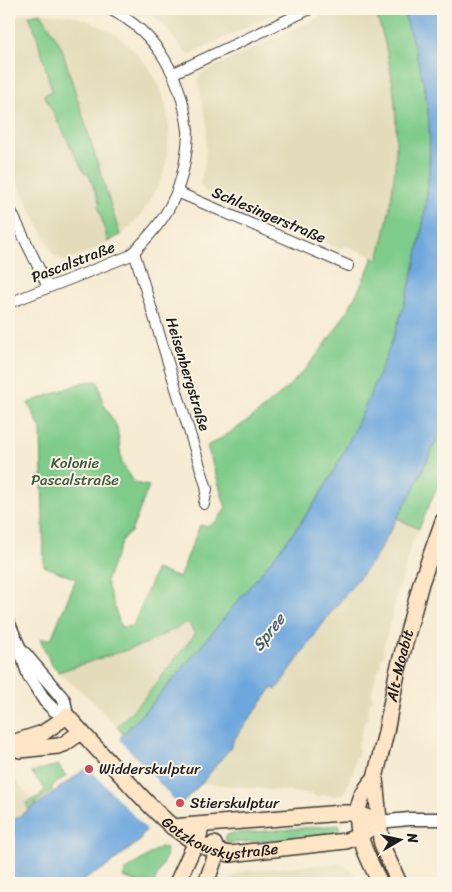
<svg xmlns="http://www.w3.org/2000/svg" width="452" height="892" font-family="Sriracha,sans-serif">
	<style>
		.built { fill: #e3dbba }
		.green { fill: #7ecb8a; stroke: #4d7453 }
		.water { fill: #6ea7dd; stroke: #45627c }
		.pier { fill: #f6ebd3 }
		.lines { fill: none; stroke-linecap: round; stroke-linejoin: round }
		.minor-casing { stroke: #3d3b37; stroke-width: 12 }
		.tertiary-casing { stroke: #3d3b37; stroke-width: 15 }
		.secondary-casing { stroke: #3d3b37; stroke-width: 18 }
		.minor { stroke: #fff; stroke-width: 10 }
		.tertiary { stroke: #fff; stroke-width: 12 }
		.secondary { stroke: #fee5c5; stroke-width: 15 }
		.poi-dot { fill: #d1495b; stroke: #fcf5e5; stroke-width: 2 }
		.labels { text-anchor: middle; stroke-width: 4; stroke-linejoin: round; paint-order: stroke }
		.street-label { font-size: 15px; fill: #1c1c1c; stroke: #fcf5e5 }
		.park-label { font-size: 15px; fill: #3e5942; stroke: #fcf5e5 }
		.poi-label { font-size: 15px; fill: #1c1c1c; stroke: #fcf5e5; text-anchor: start }
		.water-label { font-size: 16px; font-style: italic; fill: #415b73; stroke: #fcf5e5 }
	</style>
	<rect width="100%" height="100%" fill="#fcf5e5"/>
	<filter id="ink" filterUnits="userSpaceOnUse"><feTurbulence type="fractalNoise" baseFrequency=".02" numOctaves="2"/><feDisplacementMap in="SourceGraphic" scale="10" xChannelSelector="R" yChannelSelector="G"/><feConvolveMatrix kernelMatrix="1 2 1 2 8 2 1 2 1" color-interpolation-filters="sRGB"/></filter>
	<filter id="wash" filterUnits="userSpaceOnUse"><feTurbulence type="fractalNoise" baseFrequency=".0096" numOctaves="4" result="noise"/><feDisplacementMap in="SourceGraphic" scale="20" xChannelSelector="R" yChannelSelector="G"/><feGaussianBlur stdDeviation="1.12" result="paint"/><feColorMatrix in="noise" values="0 0 0 0 0 0 0 0 0 0 0 0 0 0 0 0 0 1.4 0 .05"/><feComposite in="paint" operator="in"/></filter>
	<g filter="url(#wash)">
		<rect width="100%" height="100%" fill="#f6ebd3"/>
		<g class="built">
			<polygon points="146,9 284,9 190,54 185,53 165,27"/>
			<polygon points="349,9 373,9 376,14 388,55 394,90 397,132 394,183 386,228 378,259 347,246 339,249 205,191 200,184 205,162 207,125 198,82 200,74 329,12 341,13"/>
			<polygon points="41,13 71,15 87,20 115,34 133,49 149,68 160,88 166,107 169,131 166,163 162,178 150,202 139,217 125,231 113,240 99,248 65,261 54,256 9,166 9,19 25,14"/>
			<polygon points="397,518 419,529 411,545 383,650 384,654 380,660 381,666 378,669 371,695 373,696 371,703 369,703 367,720 365,720 357,749 359,750 357,757 355,757 353,775 351,774 345,793 338,796 321,795 320,797 314,796 314,794 200,783 231,747 233,741 272,687 276,690 329,615 375,558"/>
			<polygon points="189,621 195,634 147,695 117,727 94,702 58,672 145,644"/>
			<polygon points="12,776 36,805 9,823 9,779"/>
			<polygon points="339,863 352,870 358,883 228,883 230,879 242,871"/>
		</g>
		<g class="green">
			<path d="M373 9H403C413 45 427 83 429 121 434 222 405 321 363 412 352 436 342 460 328 482 300 527 265 568 231 610 196 652 161 695 123 734L117 727 147 695 195 634 188 622 145 644 58 672 51 664 40 639H51L76 579 44 566 41 429 28 403 84 382 98 381 103 403 117 427 122 463 135 483 149 486 131 532 123 538 106 581 121 627 133 626 156 569 179 578 200 525C213 529 220 517 226 508L207 446C284 405 342 338 373 257L378 259C396 195 402 132 390 67 386 48 382 26 373 9Z"/>
			<polygon points="41,13 61,46 120,235 108,242 98,205 100,204 88,173 85,174 44,95 52,91 37,36 29,15"/>
			<polygon points="443,426 443,473 419,529 397,518 423,470"/>
			<polygon points="58,765 66,776 51,787 53,790 35,803 36,805 29,810 26,803 39,796 45,789 31,772"/>
			<polygon points="339,825 340,834 333,836 232,843 227,842 225,837 229,834"/>
			<polygon points="160,847 165,848 167,854 154,883 141,883 123,877 125,871"/>
		</g>
		<path class="water" d="M403 9H443V426L413 490 375 558 329 615 276 690 272 688 233 741 231 747 201 784 182 803 179 802 145 831 141 837V840L106 867 79 883H9V823L36 805 85 769 88 771 122 739 120 737C159 698 194 655 229 612 258 575 290 540 316 501 334 473 348 444 362 413 404 322 434 224 429 122 427 83 413 45 403 9Z"/>
		<polygon class="pier" points="119,739 179,805 148,831 88,767"/>
	</g>
	<g filter="url(#ink)">
		<g class="lines">
			<defs>
				<g id="minor">
					<path d="M109 9C158 32 182 79 188 131"/>
					<polyline points="174,73 310,9"/>
					<polyline points="177,192 349,266"/>
					<polyline points="9,207 48,287"/>
					<polyline points="134,252 207,489 204,504"/>
					<path d="M9 303 129 256 134 252C145 240 158 227 166 213 181 189 186 163 188 135"/>
				</g>
				<g id="tertiary">
					<polyline points="9,624 20,649 29,676 45,701 54,710 67,716"/>
					<polyline points="24,653 64,700 67,716"/>
					<polyline points="379,822 409,819 443,819"/>
				</g>
				<g id="secondary">
					<path id="s1" d="M9 744 43 733 67 716C86 737 105 758 125 779 154 810 184 847 230 854L346 841 359 836 379 822"/>
					<polyline points="9,744 20,750 58,746 64,744 81,732"/>
					<path d="M375 778C342 812 363 847 380 883"/>
					<polyline points="172,827 341,813 356,813 379,822"/>
					<polyline points="177,883 200,833"/>
					<polyline points="206,883 217,852 214,844"/>
					<path id="s2" d="M399 883 384 850 381 840 375 778 386 732 397 673 421 583 443 521"/>
				</g>
			</defs>
			<use href="#minor" class="minor-casing"/>
			<use href="#tertiary" class="tertiary-casing"/>
			<use href="#secondary" class="secondary-casing"/>
			<use href="#minor" class="minor"/>
			<use href="#tertiary" class="tertiary"/>
			<use href="#secondary" class="secondary"/>
		</g>
	</g>
	<g class="poi-dot">
		<circle cx="89" cy="769" r="5"/>
		<circle cx="180" cy="803" r="5"/>
	</g>
	<g class="labels">
		<g class="street-label">
			<text transform="translate(269 215) rotate(23)" y="5">Schlesingerstraße</text>
			<text transform="translate(73 262) rotate(-21)" y="5">Pascalstraße</text>
			<text transform="translate(188 374) rotate(73)" y="5">Heisenbergstraße</text>
			<text dy="5" stroke="none"><textPath href="#s2" startOffset="224">Alt-Moabit</textPath></text>
			<text dy="5" stroke="none"><textPath href="#s1" startOffset="269">Gotzkowskystraße</textPath></text>
		</g>
		<g class="park-label">
			<text x="75" y="468">Kolonie<tspan x="75" dy="17">Pascalstraße</tspan></text>
		</g>
		<g class="poi-label">
			<text x="99" y="774">Widderskulptur</text>
			<text x="190" y="808">Stierskulptur</text>
		</g>
		<g class="water-label">
			<text transform="translate(268 632) rotate(-52)" y="6">Spree</text>
		</g>
	</g>
	<rect width="452" height="892" fill="none" stroke="#fcf5e5" stroke-width="30"/>
	<g transform="translate(400 840) rotate(81)" stroke="#fcf5e5" stroke-width="4" paint-order="stroke">
	<path d="M0-4L9 19L0 12L-9 19Z" fill="#1c1c1c"/>
	<text y="-8" font-size="14" font-weight="bold" text-anchor="middle" fill="#1c1c1c">N</text>
	</g>
</svg>
